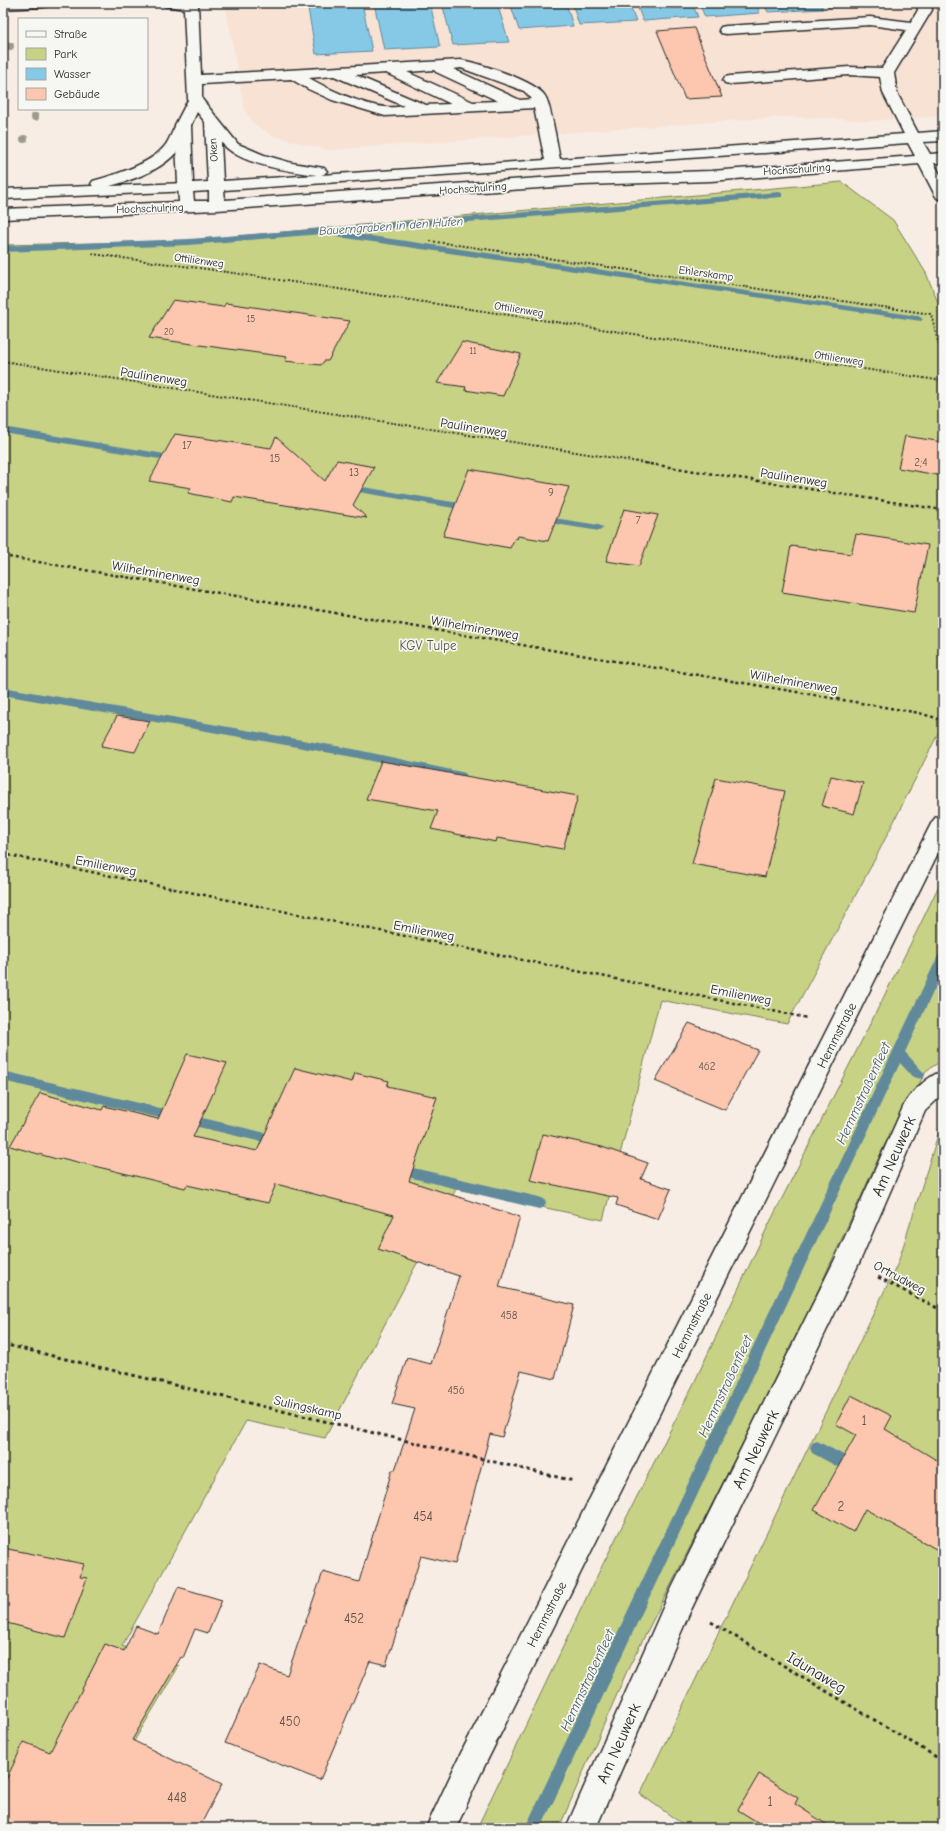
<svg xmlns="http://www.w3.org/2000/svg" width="946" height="1831" font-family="'Comic Neue',sans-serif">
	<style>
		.built { fill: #f8e2d4 }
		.green { fill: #c7d285; stroke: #797e58 }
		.water { fill: #85c9e7; stroke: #618a9c }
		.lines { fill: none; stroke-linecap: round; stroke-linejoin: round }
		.stream { fill: #618a9c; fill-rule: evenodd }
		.building { fill: #fcc7ae; stroke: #2b2b2b }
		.minor-casing { stroke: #2b2b2b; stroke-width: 3 }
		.highway-casing { stroke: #2b2b2b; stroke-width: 3 }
		.path-far2 { stroke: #2b2b2b; stroke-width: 2; stroke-dasharray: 2 2; stroke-linecap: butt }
		.path-far1 { stroke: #2b2b2b; stroke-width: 2.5; stroke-dasharray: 3 3; stroke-linecap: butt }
		.path { stroke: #2b2b2b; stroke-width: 3; stroke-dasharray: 3.5 3.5; stroke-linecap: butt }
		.minor { fill: #f6f6f2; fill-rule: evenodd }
		.highway { fill: #f6f6f2; fill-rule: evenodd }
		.tree { fill: #9c998b }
		.labels { text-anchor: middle; stroke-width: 3.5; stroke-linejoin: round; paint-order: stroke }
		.far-number-label { font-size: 9px; fill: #5f524c }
		.far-street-label { font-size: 11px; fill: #2b2b2b; stroke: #f6f6f2 }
		.number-label { font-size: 11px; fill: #5f524c }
		.far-water-label { font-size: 12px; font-style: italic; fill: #465a63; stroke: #f6f6f2 }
		.street-label { font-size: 13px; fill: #2b2b2b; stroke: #f6f6f2 }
		.park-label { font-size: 13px; fill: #525542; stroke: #f6f6f2 }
		.near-number-label { font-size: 13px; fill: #5f524c }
		.water-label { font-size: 14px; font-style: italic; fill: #465a63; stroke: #f6f6f2 }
		.near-street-label { font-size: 16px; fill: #2b2b2b; stroke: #f6f6f2 }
	</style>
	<rect width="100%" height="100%" fill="#f7ede4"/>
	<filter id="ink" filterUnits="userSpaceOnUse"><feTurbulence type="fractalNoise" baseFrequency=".025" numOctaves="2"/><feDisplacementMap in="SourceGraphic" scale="8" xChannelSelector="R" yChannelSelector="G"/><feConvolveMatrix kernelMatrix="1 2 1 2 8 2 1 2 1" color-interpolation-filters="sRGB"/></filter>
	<g filter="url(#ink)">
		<polygon class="built" points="225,3 943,3 943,116 866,121 827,118 783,117 328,150 273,136 254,124 245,111"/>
		<g class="green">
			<polygon points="842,182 893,220 926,273 943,315 943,724 876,857 787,1024 660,1000 603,1220 456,1189 325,1438 246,1421 122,1646 179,1666 82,1828 3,1828 3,245 182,241"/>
			<polygon points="943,877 943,1060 927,1070 885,1144 795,1341 627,1671 559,1828 477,1828 591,1588 695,1381 766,1230 918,929"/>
			<polygon points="943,1125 943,1828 688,1828 640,1794 898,1263 940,1128"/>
		</g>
		<g class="water">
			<polygon points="307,3 362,3 372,51 316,54"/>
			<polygon points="374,3 430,3 440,47 384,50"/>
			<polygon points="442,3 497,3 509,42 453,45"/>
			<polygon points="510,3 566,3 573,26 519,30"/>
			<polygon points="572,3 629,3 636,22 579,25"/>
			<polygon points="636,3 692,3 698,17 643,21"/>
			<polygon points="699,3 756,3 760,13 705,17"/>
			<polygon points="763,3 820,3 823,9 768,12"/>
			<polygon points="826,3 882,3 883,5 828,8"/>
		</g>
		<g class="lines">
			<g class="stream">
				<polygon points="779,192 782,193 782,197 344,232 918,316 923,319 921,321 338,237 335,236 334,233 189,245 3,252 3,246 189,239"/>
				<polygon points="3,427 177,456 182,459 177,462 3,433"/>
				<polygon points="345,484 471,505 476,508 471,511 341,489 340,487"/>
				<polygon points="541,516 599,525 604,528 599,531 537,521 536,519 537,517"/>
				<polygon points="3,687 353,749 461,772 465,773 467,776 465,779 461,780 353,757 3,695"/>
				<path d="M943 953V971L905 1052 925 1074 924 1078C913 1081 907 1070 900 1063L541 1828H525L937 958 939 955Z"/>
				<polygon points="3,1071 279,1136 284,1137 286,1141 284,1145 279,1146 3,1081"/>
				<polygon points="396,1164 539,1197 544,1199 546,1203 544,1207 539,1209 396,1174 391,1173 389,1169 391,1165"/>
				<polygon points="817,1441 861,1464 863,1469 861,1474 856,1476 851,1474 812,1453 810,1448 812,1443"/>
			</g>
		</g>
		<g class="building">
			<polygon points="694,28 722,97 685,99 657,31"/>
			<polygon points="173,300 223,307 226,303 350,321 328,361 324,361 321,365 285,361 287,357 149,338"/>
			<polygon points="462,342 521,354 503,396 465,390 466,387 437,383"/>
			<polygon points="175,434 271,448 276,437 325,481 337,460 374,467 353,505 367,518 234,497 232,502 188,493 191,488 149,481"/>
			<polygon points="905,436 943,442 943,476 898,468"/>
			<polygon points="469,469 569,487 548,541 518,536 517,539 515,538 510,548 443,536"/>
			<polygon points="624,509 658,515 639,566 606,561"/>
			<polygon points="856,534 928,545 914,613 782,592 791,546 851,554"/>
			<polygon points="117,716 150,721 135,752 101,746"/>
			<polygon points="381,761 578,796 563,849 497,838 496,842 431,829 438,811 366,799"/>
			<polygon points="831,776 863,783 854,814 822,806"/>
			<polygon points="716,778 785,791 765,877 692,864"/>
			<polygon points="689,1023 758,1050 725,1110 655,1081"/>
			<polygon points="187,1054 227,1063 193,1137 257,1151 295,1068 352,1082 355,1073 389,1081 387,1086 437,1097 409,1181 520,1217 499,1287 574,1305 555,1379 521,1371 502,1437 490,1434 455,1564 421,1556 386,1665 370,1661 320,1780 225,1743 260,1665 287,1675 323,1572 359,1582 392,1470 395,1470 415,1409 392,1404 407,1358 431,1364 459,1276 378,1249 394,1215 276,1184 268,1203 187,1185 185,1188 61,1158 60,1160 10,1146 40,1093 102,1110 104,1106 158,1119"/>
			<polygon points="543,1134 602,1147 648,1163 641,1179 671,1189 658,1219 616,1205 618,1198 530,1180"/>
			<polygon points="851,1395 892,1416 885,1429 943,1464 943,1553 865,1509 853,1532 814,1510 856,1435 836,1424"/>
			<polygon points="3,1548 84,1564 80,1577 87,1578 65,1638 3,1622"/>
			<polygon points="178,1587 222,1600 208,1633 195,1629 183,1658 181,1657 132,1740 222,1784 199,1828 3,1828 3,1786 24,1742 50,1752 105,1644 124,1651 136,1626 158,1634"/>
			<polygon points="759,1774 798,1798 795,1804 832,1828 767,1828 738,1810"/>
		</g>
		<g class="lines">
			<defs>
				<g id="minor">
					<polygon points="3,3 50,3 48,6 43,7 3,9"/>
					<path d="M163 3H198L201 75 461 60C479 63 536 81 545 96 551 105 557 145 560 159L904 134 883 93 880 77 849 75 730 84 725 83 723 80 725 77 730 76 849 67 882 68 906 30 870 25 726 34 721 33 719 30 721 27 726 26 870 17 911 22 918 10 917 3H931L932 10 894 73 897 93 918 133 943 131V141L923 142 930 154 943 153V163H934L943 180V200L937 198 935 195 919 164 711 181 583 185 217 210 3 219V209L179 202 175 125 188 100 184 9 165 6ZM461 68 524 91 532 99 520 100 453 69ZM434 70 436 72 498 101 473 102 407 72ZM386 73 451 104 426 105 355 75ZM334 76 404 106C398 107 391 108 385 107 363 105 328 89 309 78ZM291 79 308 89 332 100 385 116 534 108 545 160 321 175 324 174 327 171 324 168 292 163 264 155 238 144 202 99V84ZM197 112 205 122 208 182 193 183 191 125ZM221 142C239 165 289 171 317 175L223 181ZM908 143 915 156 711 171 583 175 225 200 224 190ZM209 191V201H194L193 192Z"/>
					<polygon points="943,814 943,843 481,1773 456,1828 426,1828 461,1753 932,822 936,817"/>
					<path d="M943 1071V1094L925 1111 860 1261 689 1614 596 1828H566L669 1594 835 1259 904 1105C911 1092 929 1075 943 1071Z"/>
				</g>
				<path id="highway" d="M183 120 188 122 191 125C186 133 184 143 178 150 164 169 133 180 110 186L186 183 192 185 194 188 192 191 3 199V189L93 186 91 184 93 181C115 175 150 164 164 147 170 140 172 130 178 122Z"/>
			</defs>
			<use href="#minor" class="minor-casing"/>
			<use href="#highway" class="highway-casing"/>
			<g class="path-far2">
				<polyline points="430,241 931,314 943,361"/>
				<polyline points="92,254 207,269 943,381"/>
				<polyline points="3,361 651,464"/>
			</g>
			<g class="path-far1">
				<polyline points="644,463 943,510"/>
				<polyline points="3,556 919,713 943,720"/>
				<polyline points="3,854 807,1018"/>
			</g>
			<g class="path">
				<polyline points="878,1277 943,1311"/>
				<polyline points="3,1344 574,1481"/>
				<polyline points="711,1622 943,1761"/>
			</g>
			<use href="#minor" class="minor"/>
			<use href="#highway" class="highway"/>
		</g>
		<g class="tree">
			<circle cx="10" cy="46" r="4"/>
			<circle cx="35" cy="117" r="4"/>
			<circle cx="24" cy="139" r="4"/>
		</g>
	</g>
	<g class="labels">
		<g class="far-number-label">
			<text x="251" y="322">15</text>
			<text x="169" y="335">20</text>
			<text x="473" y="354">11</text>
		</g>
		<g class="far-street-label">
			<text transform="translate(213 150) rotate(-94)" y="4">Oken</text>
			<text transform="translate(797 169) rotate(-4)" y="4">Hochschulring</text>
			<text transform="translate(473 188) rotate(-4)" y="4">Hochschulring</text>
			<text transform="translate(150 208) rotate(-2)" y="4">Hochschulring</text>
			<text transform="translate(199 260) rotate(8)" y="4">Ottilienweg</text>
			<text transform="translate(706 273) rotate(8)" y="4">Ehlerskamp</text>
			<text transform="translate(519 309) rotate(9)" y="4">Ottilienweg</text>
			<text transform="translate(839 358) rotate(9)" y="4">Ottilienweg</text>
		</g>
		<g class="number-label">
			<text x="187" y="449">17</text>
			<text x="275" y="462">15</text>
			<text x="921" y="466">2;4</text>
			<text x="354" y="476">13</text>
			<text x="551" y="496">9</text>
			<text x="638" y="524">7</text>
			<text x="707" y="1070">462</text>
			<text x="509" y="1319">458</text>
			<text x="456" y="1394">456</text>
		</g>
		<g class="far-water-label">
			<text transform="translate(391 226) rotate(-4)" y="4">Bauerngraben in den Hufen</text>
		</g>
		<g class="street-label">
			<text transform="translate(154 376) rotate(9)" y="5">Paulinenweg</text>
			<text transform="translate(474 427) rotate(9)" y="5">Paulinenweg</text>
			<text transform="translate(794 477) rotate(9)" y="5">Paulinenweg</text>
			<text transform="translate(156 572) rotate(10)" y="5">Wilhelminenweg</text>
			<text transform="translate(475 627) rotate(10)" y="5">Wilhelminenweg</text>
			<text transform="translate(794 681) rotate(10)" y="5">Wilhelminenweg</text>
			<text transform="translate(106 865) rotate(11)" y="5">Emilienweg</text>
			<text transform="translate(424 930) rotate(11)" y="5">Emilienweg</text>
			<text transform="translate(741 994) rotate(11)" y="5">Emilienweg</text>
			<text transform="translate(836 1035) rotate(-63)" y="5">Hemmstraße</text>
			<text transform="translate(900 1277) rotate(28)" y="5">Ortrudweg</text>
			<text transform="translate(691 1325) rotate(-63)" y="5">Hemmstraße</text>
			<text transform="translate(308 1407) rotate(13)" y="5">Sulingskamp</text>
			<text transform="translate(546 1614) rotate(-63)" y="5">Hemmstraße</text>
		</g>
		<g class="park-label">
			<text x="428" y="650">KGV Tulpe</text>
		</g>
		<g class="near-number-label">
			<text x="864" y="1425">1</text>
			<text x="841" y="1511">2</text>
			<text x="423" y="1521">454</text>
			<text x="354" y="1623">452</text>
			<text x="290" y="1726">450</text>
			<text x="177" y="1802">448</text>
			<text x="770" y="1806">1</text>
		</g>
		<g class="water-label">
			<text transform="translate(863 1093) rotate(-65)" y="5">Hemmstraßenfleet</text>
			<text transform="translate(725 1386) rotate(-65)" y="5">Hemmstraßenfleet</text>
			<text transform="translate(587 1680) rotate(-65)" y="5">Hemmstraßenfleet</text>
		</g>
		<g class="near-street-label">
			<text transform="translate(893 1156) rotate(-66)" y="6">Am Neuwerk</text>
			<text transform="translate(755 1449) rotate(-64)" y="6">Am Neuwerk</text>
			<text transform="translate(817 1672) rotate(31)" y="6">Idunaweg</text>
			<text transform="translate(618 1743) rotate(-66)" y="6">Am Neuwerk</text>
		</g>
	</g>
	<rect width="946" height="1831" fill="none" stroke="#f6f6f2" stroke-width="16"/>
	<rect x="8" y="8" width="930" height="1815" fill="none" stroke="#2b2b2b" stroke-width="1.5" filter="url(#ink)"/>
	<rect x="18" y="18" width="130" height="92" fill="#f6f6f2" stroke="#a5a5a2"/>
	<rect x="26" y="31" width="20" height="6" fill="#f6f6f2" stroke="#a5a5a2"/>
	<text x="54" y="38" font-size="12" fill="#2b2b2b">Straße</text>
	<rect x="26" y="48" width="20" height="12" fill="#c7d285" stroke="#a5a5a2"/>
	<text x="54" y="58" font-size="12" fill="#2b2b2b">Park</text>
	<rect x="26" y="68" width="20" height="12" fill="#85c9e7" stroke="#a5a5a2"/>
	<text x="54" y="78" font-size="12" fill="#2b2b2b">Wasser</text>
	<rect x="26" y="88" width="20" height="12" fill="#fcc7ae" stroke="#a5a5a2"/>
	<text x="54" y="98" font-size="12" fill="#2b2b2b">Gebäude</text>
</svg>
